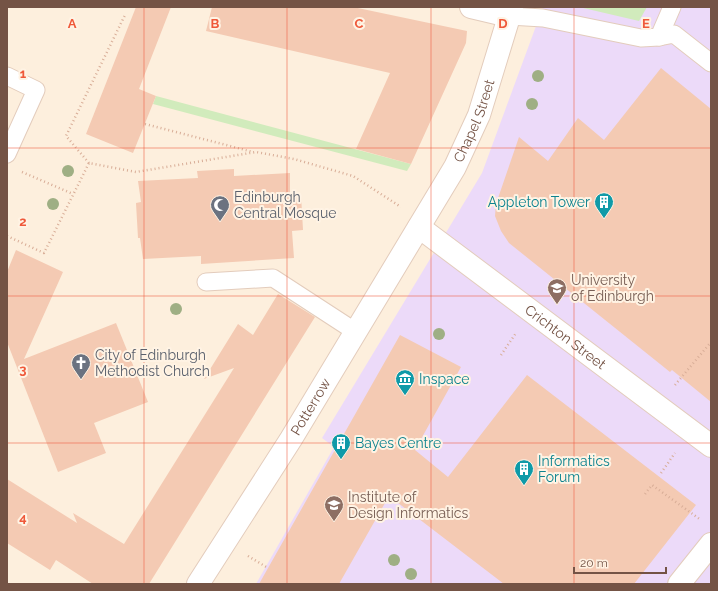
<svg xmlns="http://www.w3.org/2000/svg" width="718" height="591" font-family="Raleway,sans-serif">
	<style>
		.education { fill: #ecdaf9 }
		.green { fill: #d1ebbc }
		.building { fill: #f4cab3 }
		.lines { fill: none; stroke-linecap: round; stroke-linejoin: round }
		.service-casing { stroke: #e3ccbc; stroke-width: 19 }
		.minor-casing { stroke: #e3ccbc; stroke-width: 24 }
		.tertiary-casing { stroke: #e3ccbc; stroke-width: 24 }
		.path { stroke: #d8ad97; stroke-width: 2.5; stroke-dasharray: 1 3; stroke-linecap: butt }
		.service { stroke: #fff; stroke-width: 17 }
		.minor { stroke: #fff; stroke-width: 22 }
		.tertiary { stroke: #fff; stroke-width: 22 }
		.tree { fill: #9faf84 }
		.grid { fill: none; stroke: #ef593a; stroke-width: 1; stroke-opacity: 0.55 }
		.labels { text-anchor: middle; stroke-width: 4; stroke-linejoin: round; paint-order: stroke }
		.street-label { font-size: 14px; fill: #745345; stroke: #fff3e4 }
		.worship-label { font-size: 14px; fill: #5b616d; stroke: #fff3e4; text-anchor: start }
		.culture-label { font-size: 14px; fill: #0d838f; stroke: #fff3e4; text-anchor: start }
		.education-label { font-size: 14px; fill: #785e54; stroke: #fff3e4; text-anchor: start }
		.grid-label { font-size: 13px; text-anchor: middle; font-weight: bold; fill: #ef593a; stroke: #fff3e4; stroke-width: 4; stroke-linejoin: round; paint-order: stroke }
	</style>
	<rect width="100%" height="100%" fill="#fdefdd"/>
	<polygon class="education" points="543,7 711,7 711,584 256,584 334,447 322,438 482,173"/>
	<g class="green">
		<polygon points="579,7 647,7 639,21"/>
		<polygon points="156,96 411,164 407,171 153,104"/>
	</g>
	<g class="building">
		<polygon points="136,7 171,7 139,89 156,96 133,153 86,134"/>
		<polygon points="212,7 353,7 467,31 466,43 411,164 356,149 390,73 206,31"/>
		<polygon points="661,68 711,109 711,402 672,370 670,372 509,243 501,231 495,216 496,204 519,137 548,161 578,118 604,140"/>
		<polygon points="234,169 234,176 290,173 290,196 301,195 303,230 292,231 294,258 201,264 201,256 143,259 140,238 138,238 136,203 141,202 138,181 198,178 197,171"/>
		<polygon points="16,250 63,272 24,359 116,323 148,402 94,423 106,453 58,472 7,342 7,272"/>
		<polygon points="278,294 315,317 149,584 93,584 56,560 50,570 7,543 7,479 77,523 73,513 124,544 234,368 204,379 238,324 253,335"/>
		<polygon points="400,335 461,367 415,450 448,477 527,375 696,505 634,584 504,584 389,496 339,584 259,584"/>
	</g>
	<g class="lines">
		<defs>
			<g id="service">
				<polyline points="509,16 543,18 641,38 659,37 672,7"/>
				<polyline points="659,37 674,34 711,63"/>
				<polyline points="7,76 36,90 7,154"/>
				<polyline points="206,282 273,278 356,332"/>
			</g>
			<g id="minor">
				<polyline points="471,7 509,16"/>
				<path id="s1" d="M419 227 711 446"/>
				<polyline points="679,584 711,544"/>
			</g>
			<g id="tertiary">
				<path id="s2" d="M198 584 291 439 455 167 479 115 512 7"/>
			</g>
		</defs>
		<use href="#service" class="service-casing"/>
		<use href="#minor" class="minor-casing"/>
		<use href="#tertiary" class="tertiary-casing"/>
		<g class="path">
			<polyline points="145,124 253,152"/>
			<polyline points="89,163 66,136 125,15"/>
			<polyline points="22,172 73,194"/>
			<polyline points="7,236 44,253 89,163 136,172 256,152 294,159 353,176 401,207"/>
			<polyline points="501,355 516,333"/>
			<polyline points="675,385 711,342"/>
			<polyline points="661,473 675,453"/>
			<polyline points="645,494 652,485 701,520"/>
			<polyline points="248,556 268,568"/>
		</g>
		<use href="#service" class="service"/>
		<use href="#minor" class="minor"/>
		<use href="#tertiary" class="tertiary"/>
	</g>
	<g class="tree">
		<circle cx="538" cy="76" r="6"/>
		<circle cx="532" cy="104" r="6"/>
		<circle cx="68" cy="171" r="6"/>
		<circle cx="53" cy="204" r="6"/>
		<circle cx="176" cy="309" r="6"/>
		<circle cx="439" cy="334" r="6"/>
		<circle cx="394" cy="560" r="6"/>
		<circle cx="411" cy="574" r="6"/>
	</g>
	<path class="grid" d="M144 7V584M287 7V584M431 7V584M574 7V584M7 148H711M7 296H711M7 443H711"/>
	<defs>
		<symbol id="building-pin" viewBox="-11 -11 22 30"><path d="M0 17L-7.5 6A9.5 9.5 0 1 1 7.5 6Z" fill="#0f9aa8" stroke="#fff3e4"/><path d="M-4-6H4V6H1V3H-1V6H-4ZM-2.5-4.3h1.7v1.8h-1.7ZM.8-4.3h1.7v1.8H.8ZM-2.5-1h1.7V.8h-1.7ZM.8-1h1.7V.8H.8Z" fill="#fff"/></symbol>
		<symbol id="mosque-pin" viewBox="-11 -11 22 30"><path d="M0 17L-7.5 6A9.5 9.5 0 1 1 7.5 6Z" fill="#6b7280" stroke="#fff3e4"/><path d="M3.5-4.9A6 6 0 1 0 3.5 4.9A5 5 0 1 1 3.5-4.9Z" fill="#fff"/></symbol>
		<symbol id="university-pin" viewBox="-11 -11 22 30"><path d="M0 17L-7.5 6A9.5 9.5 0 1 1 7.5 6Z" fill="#8d6e63" stroke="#fff3e4"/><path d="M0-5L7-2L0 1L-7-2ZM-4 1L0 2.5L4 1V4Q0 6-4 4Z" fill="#fff"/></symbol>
		<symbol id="church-pin" viewBox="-11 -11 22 30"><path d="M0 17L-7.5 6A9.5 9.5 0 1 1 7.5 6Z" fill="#6b7280" stroke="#fff3e4"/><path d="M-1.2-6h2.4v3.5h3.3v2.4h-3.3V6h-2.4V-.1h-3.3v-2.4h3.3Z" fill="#fff"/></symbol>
		<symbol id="museum-pin" viewBox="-11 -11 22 30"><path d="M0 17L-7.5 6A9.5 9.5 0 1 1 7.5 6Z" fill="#0f9aa8" stroke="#fff3e4"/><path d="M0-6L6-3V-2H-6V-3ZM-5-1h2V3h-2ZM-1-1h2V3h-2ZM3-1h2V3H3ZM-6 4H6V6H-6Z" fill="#fff"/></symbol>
	</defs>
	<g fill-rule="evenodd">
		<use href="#building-pin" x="593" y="191" width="22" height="30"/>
		<use href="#mosque-pin" x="209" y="194" width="22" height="30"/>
		<use href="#university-pin" x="546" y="277" width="22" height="30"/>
		<use href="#church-pin" x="70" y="352" width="22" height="30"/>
		<use href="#museum-pin" x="394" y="368" width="22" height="30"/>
		<use href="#building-pin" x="330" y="432" width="22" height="30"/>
		<use href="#building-pin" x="513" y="458" width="22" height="30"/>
		<use href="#university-pin" x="323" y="494" width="22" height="30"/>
	</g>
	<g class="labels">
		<g class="street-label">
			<text dy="5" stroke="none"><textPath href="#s2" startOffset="540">Chapel Street</textPath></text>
			<text dy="5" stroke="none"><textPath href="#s1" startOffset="183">Crichton Street</textPath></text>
			<text dy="5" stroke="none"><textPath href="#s2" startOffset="210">Potterrow</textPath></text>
		</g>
		<g class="worship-label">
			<text x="234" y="202">Edinburgh<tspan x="234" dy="16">Central Mosque</tspan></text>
			<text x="95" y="360">City of Edinburgh<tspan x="95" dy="16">Methodist Church</tspan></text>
		</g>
		<g class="culture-label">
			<text x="590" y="207" text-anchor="end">Appleton Tower</text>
			<text x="419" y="384">Inspace</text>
			<text x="355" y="448">Bayes Centre</text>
			<text x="538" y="466">Informatics<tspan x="538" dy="16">Forum</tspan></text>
		</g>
		<g class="education-label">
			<text x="571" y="285">University<tspan x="571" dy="16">of Edinburgh</tspan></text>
			<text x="348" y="502">Institute of<tspan x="348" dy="16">Design Informatics</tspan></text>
		</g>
	</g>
	<g class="grid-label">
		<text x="72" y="28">A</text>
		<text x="215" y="28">B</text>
		<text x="359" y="28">C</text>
		<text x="503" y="28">D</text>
		<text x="646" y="28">E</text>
		<text x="23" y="78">1</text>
		<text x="23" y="226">2</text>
		<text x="23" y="374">3</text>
		<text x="23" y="522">4</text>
	</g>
	<rect width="718" height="591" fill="none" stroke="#745345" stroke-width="16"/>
	<path d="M574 567v6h92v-6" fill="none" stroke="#745345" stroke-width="2"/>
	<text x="580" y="567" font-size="12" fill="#745345" stroke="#fff3e4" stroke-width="3" paint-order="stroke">20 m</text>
</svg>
